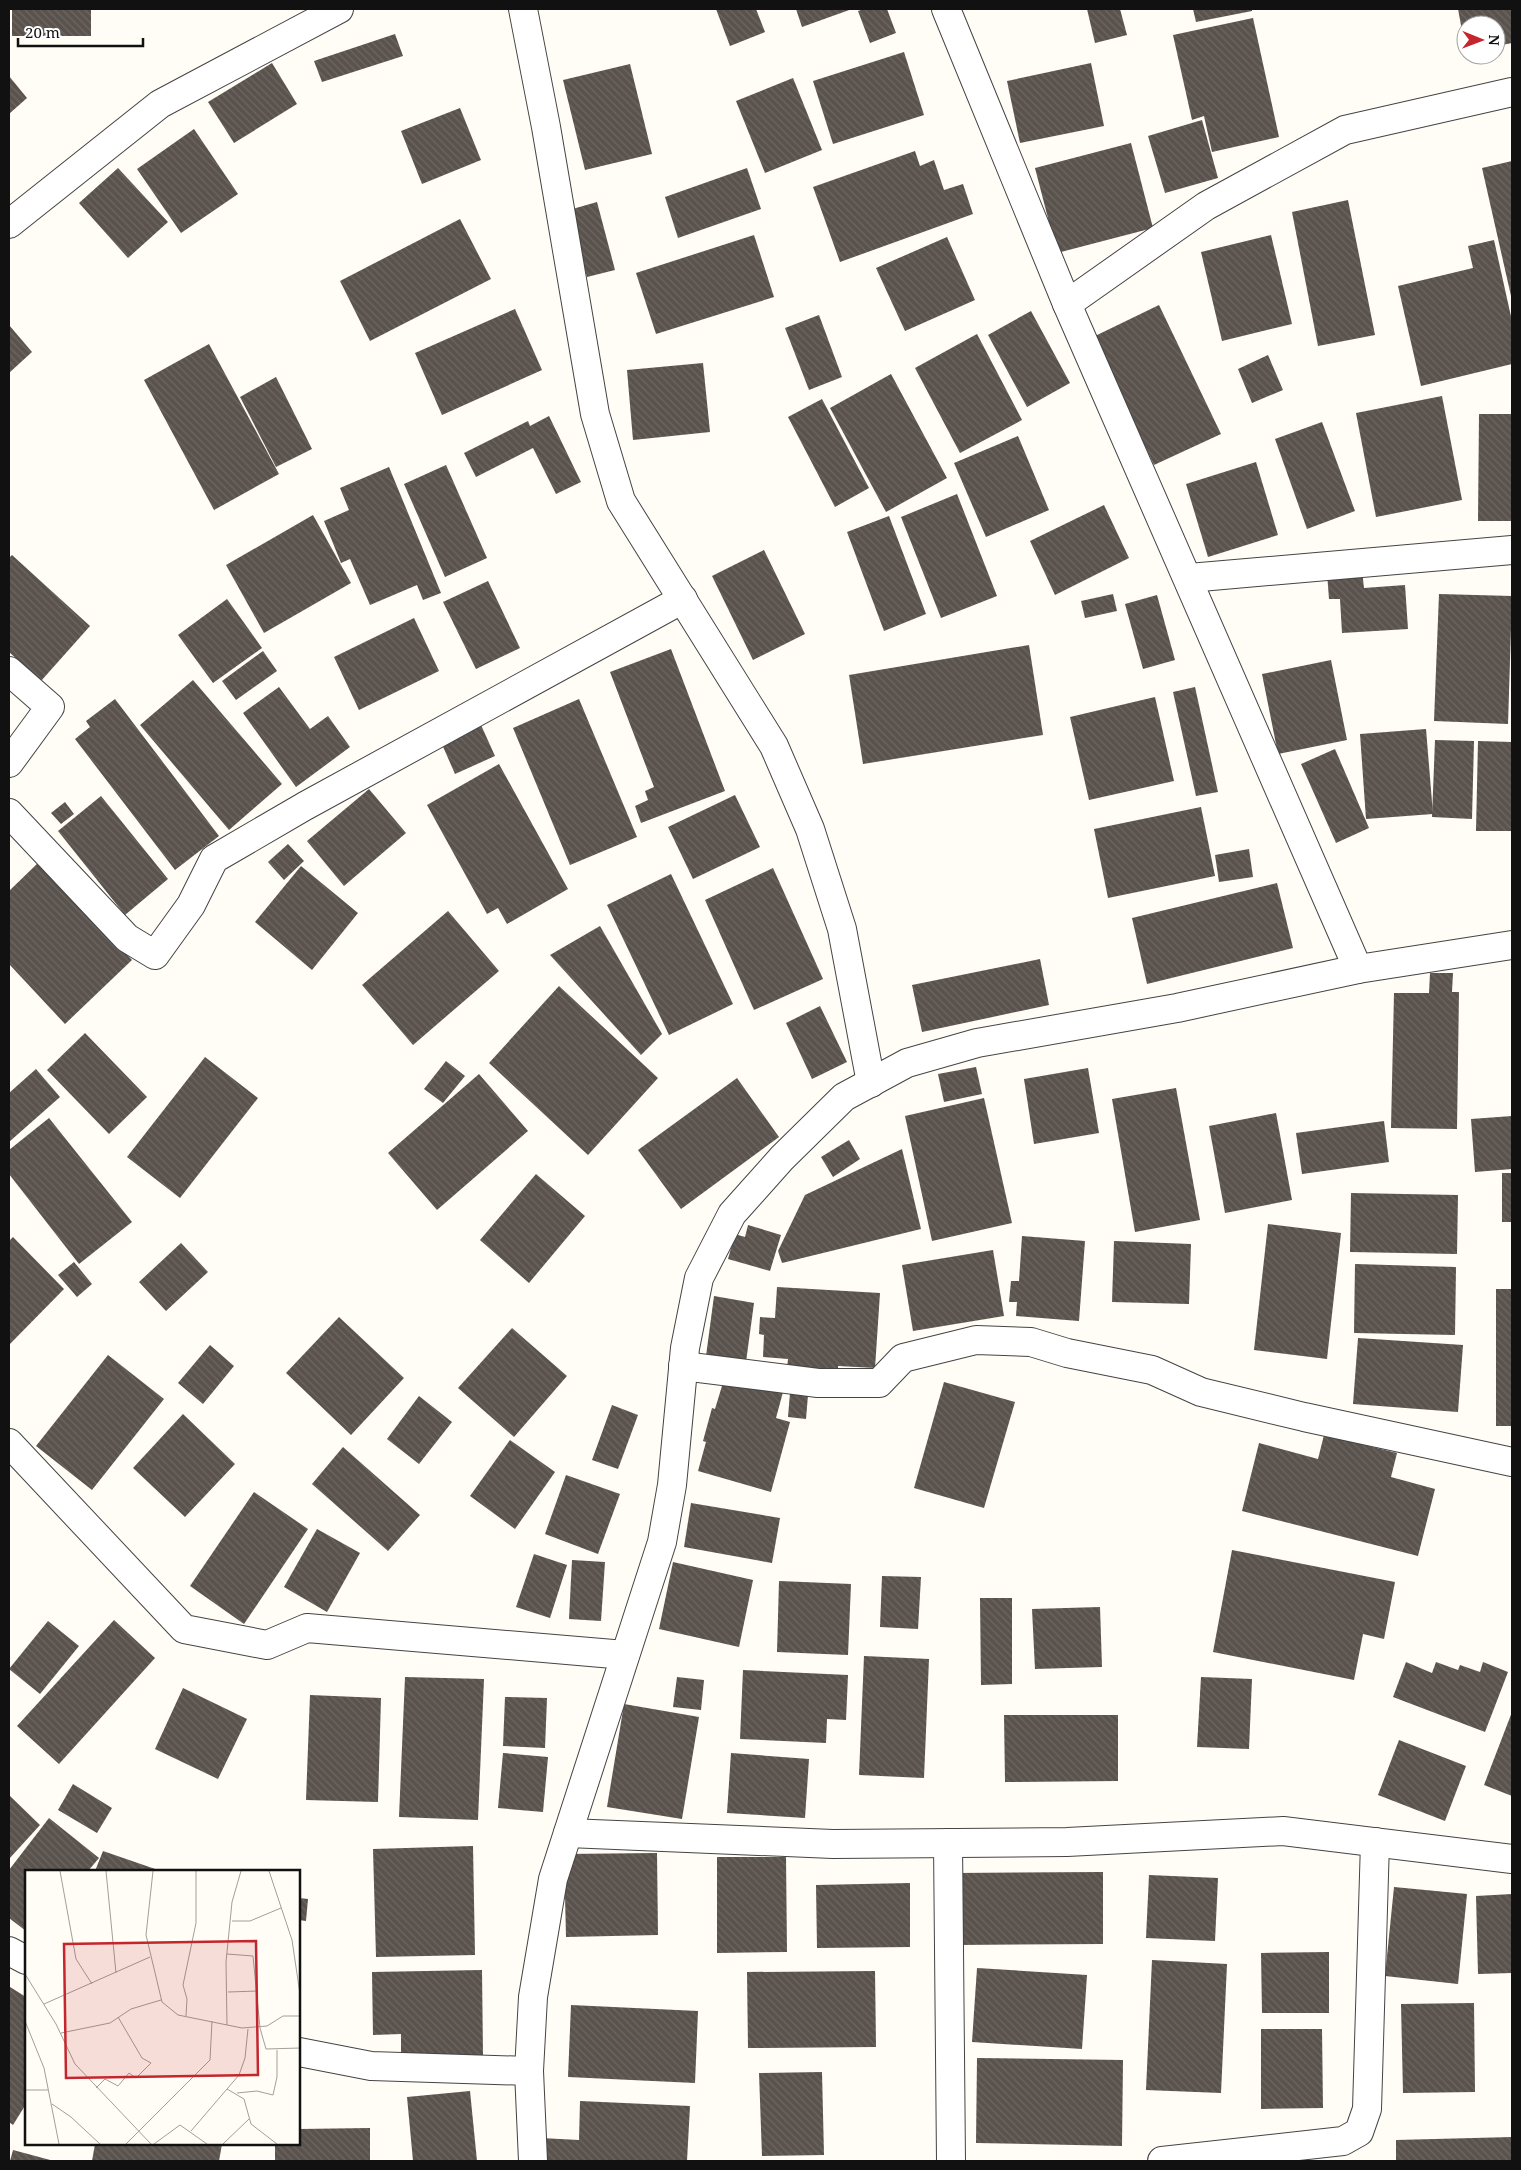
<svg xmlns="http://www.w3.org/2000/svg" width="1521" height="2170" font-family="'Noto Serif',serif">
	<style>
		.building { fill: url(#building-back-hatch) }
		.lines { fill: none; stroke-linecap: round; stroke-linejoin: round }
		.minor-casing { stroke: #444; stroke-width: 30 }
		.minor { stroke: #fff; stroke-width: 28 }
		.inset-road { fill: none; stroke: #a09f9a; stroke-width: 1 }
		.view { fill: #c4262e; fill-opacity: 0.15; stroke: #c4262e; stroke-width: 2.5 }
		.inset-edge { fill: none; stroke: #111; stroke-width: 2.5 }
	</style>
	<defs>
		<pattern id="building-back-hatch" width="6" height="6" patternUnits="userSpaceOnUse" patternTransform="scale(1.25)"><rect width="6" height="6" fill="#5a524d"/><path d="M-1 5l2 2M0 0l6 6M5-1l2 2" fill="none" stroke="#6d6662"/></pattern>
	</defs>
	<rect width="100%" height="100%" fill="#fffdf5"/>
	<g class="building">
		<rect x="12" y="9" width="79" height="27"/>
		<polygon points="716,9 756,9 765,32 730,46"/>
		<polygon points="796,9 852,9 802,27"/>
		<polygon points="864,9 887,9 896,33 870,43 858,11"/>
		<polygon points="1087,9 1120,9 1127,35 1095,43"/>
		<polygon points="1193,9 1252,9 1252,11 1196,22"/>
		<polygon points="1458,9 1512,9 1512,43 1497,46 1496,25 1466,25 1466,35 1463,36"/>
		<polygon points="1253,18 1279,137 1212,152 1204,116 1192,120 1173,35"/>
		<polygon points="395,34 403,56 322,82 314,61"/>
		<polygon points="904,52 924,115 833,144 813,81"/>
		<polygon points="272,63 297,104 234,143 208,102"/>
		<polygon points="1091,63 1104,126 1020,143 1007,81"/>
		<polygon points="630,64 652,154 585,170 563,80"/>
		<polygon points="9,76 27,98 9,114"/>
		<polygon points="793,78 822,150 765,173 736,101"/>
		<polygon points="460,108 481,160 422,184 401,131"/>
		<polygon points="1202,120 1218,178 1165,193 1148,136"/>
		<polygon points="194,129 238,194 181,233 137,169"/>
		<polygon points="1131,143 1153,228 1057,253 1035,168"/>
		<polygon points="915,151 920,166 934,160 944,190 963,184 973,214 840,262 813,187"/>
		<polygon points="1512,161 1512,296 1511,296 1482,168"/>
		<polygon points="118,168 168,222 128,258 79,203"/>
		<polygon points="747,168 761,209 678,238 665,197"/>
		<polygon points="1348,200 1375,335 1318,346 1292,212"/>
		<polygon points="597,202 615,270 587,277 569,210"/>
		<polygon points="460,219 491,279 370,341 340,281"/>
		<polygon points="754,235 774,297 656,334 636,273"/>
		<polygon points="1271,235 1292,324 1222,341 1201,252"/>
		<polygon points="947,237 975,300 905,331 876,268"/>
		<polygon points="1494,240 1512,321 1512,364 1421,386 1398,286 1473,268 1468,246"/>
		<polygon points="1159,305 1221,434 1154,465 1093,337"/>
		<polygon points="515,309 542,370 442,415 415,353"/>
		<polygon points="1031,311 1070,383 1027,407 988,335"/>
		<polygon points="819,315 842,377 809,390 785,328"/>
		<polygon points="9,325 32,352 9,373"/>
		<polygon points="977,334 1022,420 960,453 915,368"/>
		<polygon points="209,344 279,474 214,510 144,380"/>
		<polygon points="1268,355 1283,390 1252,403 1238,369"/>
		<polygon points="703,363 710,432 633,440 627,370"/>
		<polygon points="891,374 947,478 886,512 830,408"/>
		<polygon points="276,377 312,449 276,467 240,397"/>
		<polygon points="1442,396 1462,500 1376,517 1356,413"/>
		<polygon points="822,399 869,488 835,507 788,417"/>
		<polygon points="1479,414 1512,414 1512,521 1478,521"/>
		<polygon points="549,416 581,482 556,494 533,448 476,477 464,453 528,421 530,426"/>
		<polygon points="1322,422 1355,511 1307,529 1275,439"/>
		<polygon points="1018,436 1049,510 986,537 954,463"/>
		<polygon points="1256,462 1278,535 1208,557 1186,484"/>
		<polygon points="446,465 487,558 445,577 404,484"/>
		<polygon points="389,467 441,593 423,600 417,585 370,605 350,559 341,563 324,521 349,510 340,488"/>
		<polygon points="957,494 997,596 941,618 901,517"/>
		<polygon points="1104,505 1129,558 1055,595 1030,541"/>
		<polygon points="313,515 351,583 264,633 226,565"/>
		<polygon points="889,516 926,614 884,631 847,532"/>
		<polygon points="764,550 805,634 753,660 712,576"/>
		<polygon points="12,555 90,626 41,681 9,652 9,558"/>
		<polygon points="1362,570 1364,588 1405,585 1408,629 1342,633 1340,599 1329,599 1327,573"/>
		<polygon points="488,581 520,648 476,669 443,602"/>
		<polygon points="1113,594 1117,611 1085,618 1081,601"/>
		<polygon points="1439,594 1512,596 1508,724 1434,721"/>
		<polygon points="1157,595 1175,660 1143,669 1125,604"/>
		<polygon points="227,599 262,648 213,683 178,635"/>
		<polygon points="414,618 439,671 359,710 334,657"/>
		<polygon points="1029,645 1043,735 863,764 849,675"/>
		<polygon points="671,649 725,791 641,823 635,806 648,800 645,791 654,787 610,672"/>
		<polygon points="263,651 277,671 236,700 222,681"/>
		<polygon points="1331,660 1347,740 1278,754 1262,674"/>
		<polygon points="193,680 282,784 229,830 140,725"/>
		<polygon points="279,687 310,729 328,716 350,747 296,787 243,713"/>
		<polygon points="1195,687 1218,792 1196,796 1173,692"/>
		<polygon points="1155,697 1174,781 1089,800 1070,717"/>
		<polygon points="115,699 219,836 175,870 75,739 90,727 86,721"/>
		<polygon points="579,699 637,837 570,865 513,728"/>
		<polygon points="481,725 495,756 455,774 441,742"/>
		<polygon points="1426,729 1433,814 1366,819 1360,734"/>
		<polygon points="1435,740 1474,741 1472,819 1432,817"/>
		<polygon points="1478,741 1512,742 1512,831 1476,831"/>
		<polygon points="1335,749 1369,828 1336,843 1301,764"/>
		<polygon points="499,764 568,889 507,924 498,908 487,914 427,805"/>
		<polygon points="369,789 406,833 344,886 307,841"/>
		<polygon points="735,795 760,847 693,879 668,827"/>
		<polygon points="101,796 168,879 125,915 58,831"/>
		<polygon points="65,802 74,814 61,824 51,813"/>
		<polygon points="1201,807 1215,876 1108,898 1094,829"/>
		<polygon points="288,844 304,861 284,880 268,862"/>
		<polygon points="1249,849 1253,877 1219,882 1215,855"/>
		<polygon points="39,862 132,960 65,1024 9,964 9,891"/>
		<polygon points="301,866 358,913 312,970 255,922"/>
		<polygon points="773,868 823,979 754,1010 705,900"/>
		<polygon points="671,874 733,1004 669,1035 607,905"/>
		<polygon points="1277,883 1293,948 1147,984 1132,918"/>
		<polygon points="448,911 499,971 413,1045 362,985"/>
		<polygon points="600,926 662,1034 641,1055 550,955"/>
		<polygon points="1040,959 1049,1005 922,1032 912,985"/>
		<polygon points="1430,973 1453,973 1452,992 1459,992 1457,1129 1391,1128 1394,993 1429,993"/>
		<polygon points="559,986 658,1078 588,1155 489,1063"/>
		<polygon points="820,1006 847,1062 812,1079 786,1023"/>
		<polygon points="85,1033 147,1097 109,1134 47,1070"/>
		<polygon points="205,1057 258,1098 180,1198 127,1157"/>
		<polygon points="446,1061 465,1076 443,1103 424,1089"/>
		<polygon points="976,1067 982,1094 944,1102 938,1074"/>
		<polygon points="1088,1068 1099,1133 1034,1144 1024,1079"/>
		<polygon points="36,1069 60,1097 9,1142 9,1093"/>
		<polygon points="479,1074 528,1131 437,1210 388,1153"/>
		<polygon points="737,1078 779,1137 681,1209 638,1150"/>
		<polygon points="1176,1088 1200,1220 1135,1232 1112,1099"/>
		<polygon points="984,1098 1012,1223 932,1241 905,1116"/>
		<polygon points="1276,1113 1292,1200 1225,1213 1209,1126"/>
		<polygon points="1512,1116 1512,1169 1475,1172 1471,1119"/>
		<polygon points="49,1118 132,1222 79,1264 9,1174 9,1150"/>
		<polygon points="1384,1121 1389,1162 1302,1174 1296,1133"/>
		<polygon points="849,1140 860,1159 833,1177 821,1157"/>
		<polygon points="902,1149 921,1229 782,1263 778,1251 805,1195"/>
		<rect x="1502" y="1173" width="10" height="49"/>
		<polygon points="536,1174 585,1216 529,1283 480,1240"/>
		<polygon points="1351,1193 1458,1195 1457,1254 1350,1252"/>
		<polygon points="1268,1224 1341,1233 1327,1359 1254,1350"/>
		<polygon points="748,1225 781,1235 770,1271 728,1259 735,1234 745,1237"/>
		<polygon points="1022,1236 1085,1241 1079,1321 1016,1316 1017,1302 1009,1302 1011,1281 1019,1281"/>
		<polygon points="13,1237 64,1289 9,1345 9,1241"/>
		<polygon points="1114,1241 1191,1244 1189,1304 1112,1302"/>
		<polygon points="181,1243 208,1272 166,1311 139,1282"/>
		<polygon points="993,1250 1004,1316 913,1331 902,1265"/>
		<polygon points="74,1262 92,1284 77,1297 58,1275"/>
		<polygon points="1355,1264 1456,1267 1455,1335 1354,1333"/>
		<polygon points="777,1287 880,1293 875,1368 838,1366 838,1372 787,1369 788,1359 763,1357 764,1335 759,1334 760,1317 775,1318"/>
		<rect x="1496" y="1289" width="16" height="137"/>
		<polygon points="714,1296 754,1303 746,1362 706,1356"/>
		<polygon points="339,1317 404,1378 351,1435 286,1373"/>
		<polygon points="512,1328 567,1376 514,1437 458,1388"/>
		<polygon points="1358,1338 1463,1345 1458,1412 1353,1404"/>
		<polygon points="210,1345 234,1366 203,1404 178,1383"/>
		<polygon points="108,1355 164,1399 92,1490 36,1446"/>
		<polygon points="725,1376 783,1392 776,1418 790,1422 771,1492 698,1471 706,1442 703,1441 712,1408 715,1409"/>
		<polygon points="944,1382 1015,1402 984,1508 914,1488"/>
		<polygon points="790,1393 808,1395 806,1419 788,1417"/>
		<polygon points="419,1396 452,1422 419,1464 387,1439"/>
		<polygon points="612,1405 638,1415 618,1469 592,1460"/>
		<polygon points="183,1414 235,1464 185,1517 133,1468"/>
		<polygon points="1324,1435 1397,1453 1391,1477 1435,1489 1418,1556 1242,1511 1259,1443 1318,1459"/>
		<polygon points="510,1440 555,1472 515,1529 470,1496"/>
		<polygon points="343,1447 420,1515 388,1551 312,1484"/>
		<polygon points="566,1475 620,1494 598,1554 545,1534"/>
		<polygon points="254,1492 308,1529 244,1624 190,1586"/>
		<polygon points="691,1503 780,1518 772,1563 684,1547"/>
		<polygon points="317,1529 360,1553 327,1612 284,1587"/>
		<polygon points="1232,1550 1395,1582 1384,1639 1363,1634 1354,1680 1213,1652"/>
		<polygon points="534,1554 567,1565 550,1618 516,1607"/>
		<polygon points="572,1560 605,1562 601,1621 569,1619"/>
		<polygon points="673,1562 753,1580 739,1647 659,1629"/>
		<polygon points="882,1576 921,1577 918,1629 880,1627"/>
		<polygon points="779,1581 851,1584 848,1655 777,1652"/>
		<polygon points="980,1598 1012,1598 1012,1684 981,1685"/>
		<polygon points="1100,1607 1102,1667 1035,1669 1032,1609"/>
		<polygon points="114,1620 155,1658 59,1764 17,1726"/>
		<polygon points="48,1621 79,1646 40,1694 9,1669"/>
		<polygon points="864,1656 929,1659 924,1778 859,1775"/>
		<polygon points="1406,1662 1432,1673 1436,1662 1458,1670 1460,1665 1480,1672 1483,1662 1508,1672 1485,1732 1393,1697"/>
		<polygon points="743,1670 848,1675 846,1720 827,1719 826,1743 740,1739"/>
		<polygon points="405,1677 484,1679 478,1820 399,1817"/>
		<polygon points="677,1677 704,1680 701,1710 673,1707"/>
		<polygon points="1201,1677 1252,1679 1249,1749 1197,1747"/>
		<polygon points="183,1688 247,1719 218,1779 155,1749"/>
		<polygon points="310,1695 381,1698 378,1802 306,1800"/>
		<polygon points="505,1697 547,1698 545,1748 503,1746"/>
		<polygon points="624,1704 699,1717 682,1819 607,1807"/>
		<polygon points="1512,1712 1512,1796 1484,1785"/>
		<polygon points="1004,1715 1118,1715 1118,1781 1005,1782"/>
		<polygon points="1399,1740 1466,1766 1445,1821 1378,1795"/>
		<polygon points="503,1753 548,1757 543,1812 498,1808"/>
		<polygon points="731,1753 809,1759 805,1818 727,1813"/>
		<polygon points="73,1784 112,1808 97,1833 58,1810"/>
		<polygon points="9,1795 40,1825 9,1859"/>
		<polygon points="49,1818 99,1858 88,1871 26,1871 26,1931 9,1918 9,1870"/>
		<polygon points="473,1846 475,1955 376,1957 373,1849"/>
		<polygon points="103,1851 161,1871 95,1871"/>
		<polygon points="657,1853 658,1935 566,1937 564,1854"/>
		<polygon points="717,1857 786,1857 787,1952 717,1953"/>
		<polygon points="1103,1872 1103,1944 956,1945 955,1873"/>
		<polygon points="1149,1875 1218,1878 1215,1941 1146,1938"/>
		<polygon points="910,1883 910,1947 817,1948 816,1885"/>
		<polygon points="1394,1887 1467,1894 1458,1984 1385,1976"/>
		<polygon points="1512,1894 1512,1973 1478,1974 1476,1896"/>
		<polygon points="299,1898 308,1899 306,1921 299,1920"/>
		<polygon points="1329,1952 1329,2013 1262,2013 1261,1953"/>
		<polygon points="1152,1960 1227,1964 1221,2093 1146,2090"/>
		<polygon points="977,1968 1087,1975 1082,2049 972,2042"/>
		<polygon points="482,1970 483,2055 401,2056 401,2034 373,2035 372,1972"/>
		<polygon points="875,1971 876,2047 748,2048 747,1972"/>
		<polygon points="10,1987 26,1997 26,2104 13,2125 9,2122"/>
		<polygon points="1474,2003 1475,2092 1403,2093 1401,2004"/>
		<polygon points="571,2005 698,2011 695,2083 568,2077"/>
		<polygon points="1261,2029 1322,2029 1323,2108 1261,2109"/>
		<polygon points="977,2058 1123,2060 1122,2146 976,2143"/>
		<polygon points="822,2072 824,2155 762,2156 759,2073"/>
		<polygon points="470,2091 477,2161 413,2161 407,2097"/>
		<polygon points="580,2101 690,2106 687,2161 540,2161 541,2138 579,2140"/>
		<polygon points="370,2128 370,2161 275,2161 275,2144 299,2144 299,2129"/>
		<polygon points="1512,2137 1512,2161 1396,2161 1396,2140"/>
		<polygon points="95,2144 222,2144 219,2161 92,2161"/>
		<polygon points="13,2150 54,2161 10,2161"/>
	</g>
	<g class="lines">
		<defs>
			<g id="minor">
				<polyline points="523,9 546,127 595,414 621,501 774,746 810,829 842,929 871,1083"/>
				<polyline points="946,9 1067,304 1358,969"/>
				<polyline points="9,224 160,104 339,9"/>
				<polyline points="1067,304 1206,206 1345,130 1512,92"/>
				<polyline points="1189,578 1512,550"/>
				<polyline points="9,671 50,707 9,763"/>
				<polyline points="9,813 127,938 155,955 191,905 214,859 305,806 683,599"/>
				<polyline points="683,1366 818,1383 879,1383 903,1358 976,1340 1031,1342 1067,1353 1152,1370 1201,1392 1304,1417 1512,1462"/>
				<polyline points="9,1443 184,1629 267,1645 307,1628 625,1655"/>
				<polyline points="568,1833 833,1844 1067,1842 1283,1831 1512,1859"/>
				<polyline points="948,1843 951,2161"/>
				<polyline points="9,1951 26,1960"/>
				<polyline points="299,2052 371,2066 529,2071"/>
				<polyline points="533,2161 529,2071 533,1997 553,1879 662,1542 672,1485 685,1348 699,1278 732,1214 782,1158 844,1097 907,1063 977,1043 1177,1008 1358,969 1512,945"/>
				<polyline points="1162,2161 1343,2141 1359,2132 1367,2109 1375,1842"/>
			</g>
		</defs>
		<use href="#minor" class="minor-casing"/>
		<use href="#minor" class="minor"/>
	</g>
	<g transform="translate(25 1870)">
		<rect width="275" height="275" fill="#fffdf5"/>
		<path class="inset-road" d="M35 1 51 89 67 114M81 1 91 103M128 1 121 65 137 132 153 145 217 158 242 156 258 146H275M244 1 267 70 275 124M207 51H225L256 38M202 84 228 86 235 158 241 179 275 178M0 104 31 154 50 194 126 274M203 122 233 121M19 134 125 87M161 146 162 129 158 115 171 53V1M0 151 19 198 34 274M202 155 201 92 207 32 216 1M36 163 85 153 106 139 136 130M71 218 80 209 93 216 104 203 111 208 126 193 117 188 93 147M202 219 219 229 226 254 252 274M0 220H23M212 223 232 221 248 225 252 207V180M27 234 46 247 75 274M166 261 214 205 220 188 223 159M101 274 185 190 187 151M129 274 155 255 182 274M198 274 224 249"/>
		<path class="view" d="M231 71 233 205 41 208 39 74Z"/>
		<rect width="275" height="275" class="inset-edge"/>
	</g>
	<rect width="1521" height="2170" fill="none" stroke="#111111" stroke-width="20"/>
	<g transform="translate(1481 40) rotate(91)"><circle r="24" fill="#ffffff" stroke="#a0a0a0"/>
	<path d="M0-4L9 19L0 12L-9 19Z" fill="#c4262e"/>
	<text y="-8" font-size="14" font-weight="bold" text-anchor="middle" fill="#111111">N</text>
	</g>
	<path d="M18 38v8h125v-8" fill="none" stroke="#111111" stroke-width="2.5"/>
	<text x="25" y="38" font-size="15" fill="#111111" stroke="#ffffff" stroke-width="4" paint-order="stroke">20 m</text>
</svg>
